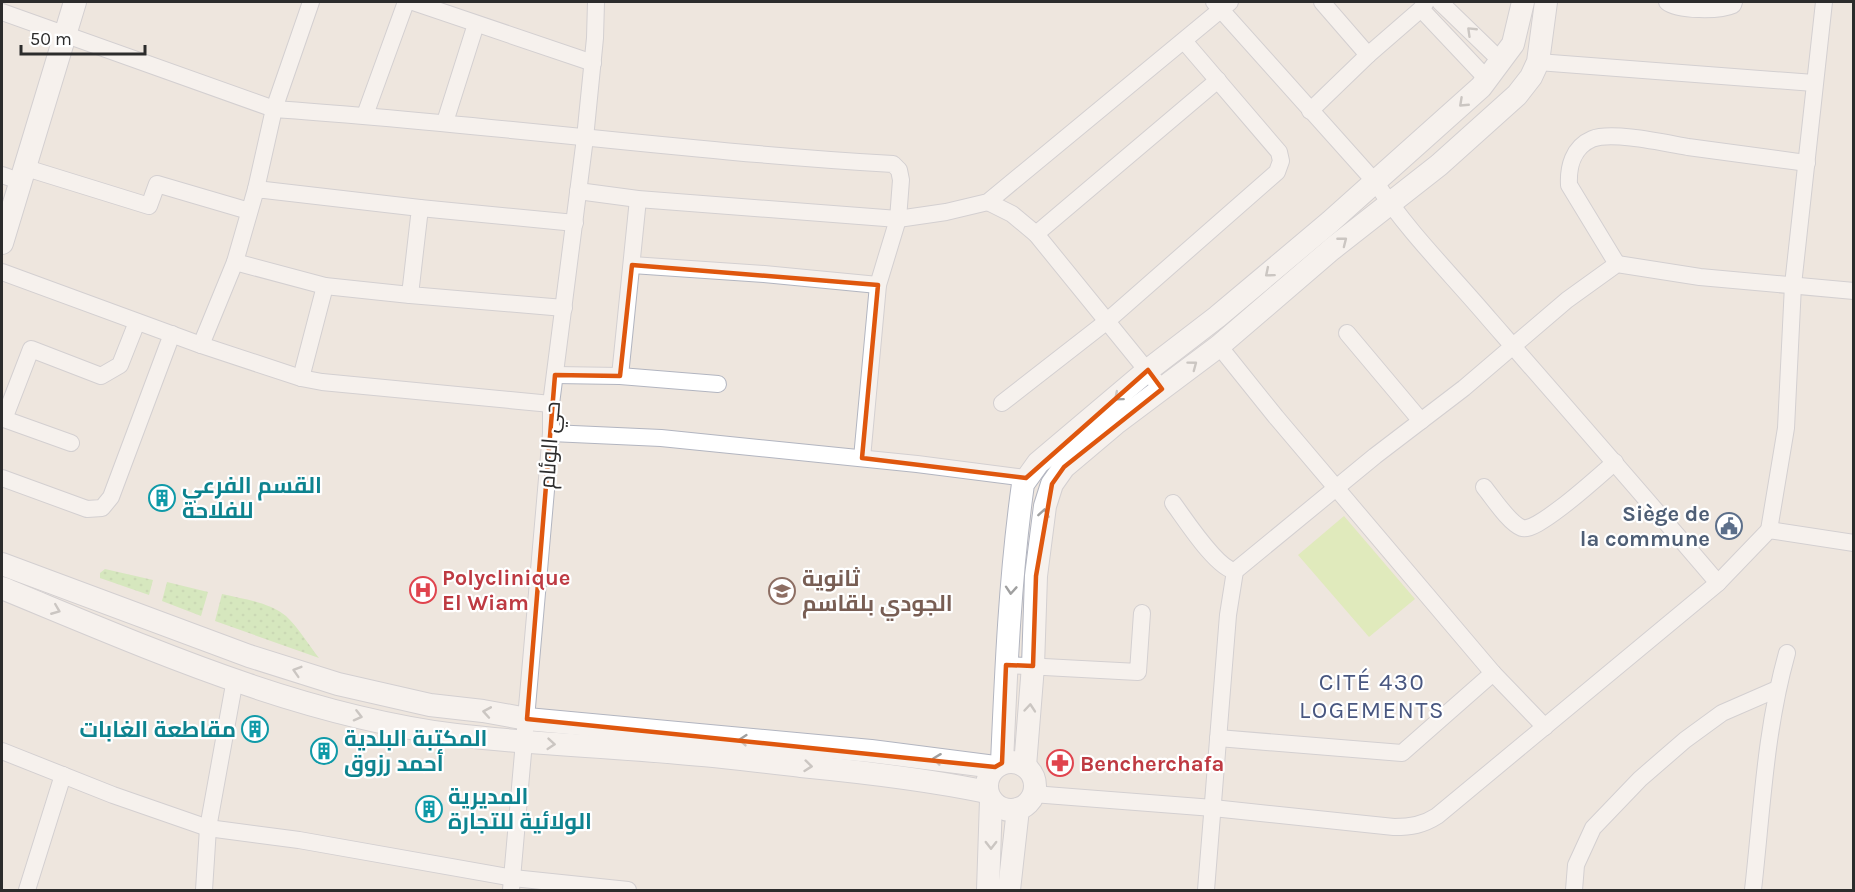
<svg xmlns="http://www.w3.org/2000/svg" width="1855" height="892" font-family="Karla,Cairo,sans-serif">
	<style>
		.grass { fill: url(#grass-dots) }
		.pitch { fill: #ceef93 }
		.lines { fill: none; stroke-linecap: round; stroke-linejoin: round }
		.street-casing { stroke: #b2b5c0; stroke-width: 18 }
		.secondary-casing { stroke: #b2b5c0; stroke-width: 24 }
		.street { stroke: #fff; stroke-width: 16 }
		.secondary { stroke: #fff; stroke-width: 22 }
		.oneway { stroke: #a0a0a0 }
		.marked { fill: none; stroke: #df570e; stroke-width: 4.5; stroke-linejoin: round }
		.labels { text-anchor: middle; stroke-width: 4.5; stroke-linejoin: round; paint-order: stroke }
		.street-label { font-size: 22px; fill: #2c2c2c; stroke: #fff }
		.culture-label { font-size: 22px; font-weight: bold; fill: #0d838f; stroke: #fff; text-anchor: start }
		.service-label { font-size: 22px; font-weight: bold; fill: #4e5e75; stroke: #fff; text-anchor: end }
		.health-label { font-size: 22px; font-weight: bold; fill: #be3a42; stroke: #fff; text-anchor: start }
		.education-label { font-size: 22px; font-weight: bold; fill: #785e54; stroke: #fff; text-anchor: start }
		.neighbourhood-label { font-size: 24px; letter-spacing: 1.5px; fill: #495780; stroke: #fff }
	</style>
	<defs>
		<pattern id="grass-dots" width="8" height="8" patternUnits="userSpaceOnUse" patternTransform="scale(1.5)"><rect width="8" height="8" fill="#b8e897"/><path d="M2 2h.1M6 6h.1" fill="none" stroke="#9ec782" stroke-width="1.8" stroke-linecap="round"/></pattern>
	</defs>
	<rect width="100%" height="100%" fill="#eee6de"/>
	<g class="grass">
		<polygon points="105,569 153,580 149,595 100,578 100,573"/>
		<polygon points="167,582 208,592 201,616 162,601"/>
		<path d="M222 594C243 599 269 602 286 616 298 627 308 644 319 658L215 621Z"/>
	</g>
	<polygon class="pitch" points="1344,516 1415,599 1369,637 1298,555"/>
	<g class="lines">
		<defs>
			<g id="street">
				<polyline points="413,2 593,63"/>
				<path d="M1214 2 1376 183C1409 233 1452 275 1490 320 1566 407 1643 495 1718 583"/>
				<polyline points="1440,2 1501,61"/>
				<path d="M1667 2C1678 11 1720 11 1733 5L1734 2"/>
				<polyline points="1421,9 1487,79"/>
				<polyline points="2,12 274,109 311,2"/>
				<polyline points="1368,55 1421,9 1426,2"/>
				<polyline points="1538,62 1814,83"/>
				<polyline points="1310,111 1368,55 1322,2"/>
				<polyline points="365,115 406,2"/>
				<polyline points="445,122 476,24"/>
				<polyline points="23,167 149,206 157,184 249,211"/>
				<polyline points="2,175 19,181"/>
				<path d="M256 189 274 109C481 123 686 152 893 164L899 170 901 180 898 219 878 285 862 458"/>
				<polyline points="578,191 638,199 898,219 946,212 988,202 1230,2"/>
				<polyline points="988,202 1012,214 1036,234 1162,389"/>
				<polyline points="420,208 575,223"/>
				<polyline points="1036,234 1218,80"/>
				<polyline points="235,262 325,286 410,295"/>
				<path d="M1617 264 1569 185C1568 167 1573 147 1592 139 1612 131 1665 143 1688 147 1727 152 1767 158 1807 163"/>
				<polyline points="632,265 764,274 878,285"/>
				<polyline points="2,272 201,345"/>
				<polyline points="1347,333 1421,421"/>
				<polyline points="1219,346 1276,417 1493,673 1545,727"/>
				<polyline points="555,375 620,376 638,199"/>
				<polyline points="620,376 718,384"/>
				<polyline points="301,378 325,286"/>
				<polyline points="1002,403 1106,322 1277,172 1281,161 1279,152 1184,41"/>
				<polyline points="551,404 322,382 301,378 201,345 235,262 256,189 420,208 410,295 564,308"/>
				<polyline points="2,417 4,419 31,349 101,376 120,365 137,322"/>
				<polyline points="4,419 71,443"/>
				<polyline points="551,433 661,438 917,464 1026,478"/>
				<polyline points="2,478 87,509 102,508 111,497 172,334"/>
				<path d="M1484 487C1493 498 1509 523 1522 528 1536 534 1601 474 1615 462"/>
				<path d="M1173 503C1185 519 1216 568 1235 571L1375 456 1464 388 1567 300 1617 264 1700 277 1854 291"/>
				<polyline points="1769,530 1786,428 1793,285 1824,2"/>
				<polyline points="1006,665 1138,672 1142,613"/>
				<polyline points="1218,738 1402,753 1493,673"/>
				<polyline points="2,751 113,795 208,828 299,840 513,878 628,890"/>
				<path d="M1033 794 1213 808 1394 827C1411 827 1423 825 1437 816L1718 583 1769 530 1854 543"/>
				<polyline points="27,890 63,775"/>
				<polyline points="204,890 208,828 235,679"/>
				<polyline points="511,890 551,433 551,404 585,138 595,38 596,2"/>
				<polyline points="1206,890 1228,615 1235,571"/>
				<polyline points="1574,890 1576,865 1593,828 1640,779 1685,740 1722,713 1777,689"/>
				<path d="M1753 890C1762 811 1765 731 1787 653"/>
			</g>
			<g id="secondary">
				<polyline points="2,243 75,2"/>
				<polyline points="2,564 249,656 338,684 430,705 483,711 527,719 871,751 995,767"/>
				<path d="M2 588C148 648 297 715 456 735 530 744 605 746 679 753 720 756 760 761 801 766 863 772 925 779 987 792"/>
				<circle cx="1011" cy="786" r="24"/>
				<path d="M1002 763C1006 670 1010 577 1023 484L1038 463 1148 370 1217 317 1330 222 1481 87 1513 44 1523 2"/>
				<polyline points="1025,766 1033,666 1036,576 1045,506 1052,484 1064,467 1115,424 1219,346 1332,249 1439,165 1517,95 1531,77 1538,62 1546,2"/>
				<polyline points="988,890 991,800"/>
				<polyline points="1009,890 1018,809"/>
			</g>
		</defs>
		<use href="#street" class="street-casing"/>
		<use href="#secondary" class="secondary-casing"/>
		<use href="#street" class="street"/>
		<use href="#secondary" class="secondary"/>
	</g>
	<defs><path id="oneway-chevron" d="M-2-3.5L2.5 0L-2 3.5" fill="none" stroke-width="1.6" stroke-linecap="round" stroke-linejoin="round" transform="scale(1.5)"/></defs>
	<g class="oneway">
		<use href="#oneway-chevron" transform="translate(1471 31) rotate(-136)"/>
		<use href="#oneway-chevron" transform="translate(1463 103) rotate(137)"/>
		<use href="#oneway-chevron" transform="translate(1343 241) rotate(-38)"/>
		<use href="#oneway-chevron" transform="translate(1269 273) rotate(140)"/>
		<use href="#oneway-chevron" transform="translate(1193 365) rotate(-37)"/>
		<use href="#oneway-chevron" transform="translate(1118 397) rotate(140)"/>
		<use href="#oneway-chevron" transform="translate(1044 513) rotate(-81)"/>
		<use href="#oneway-chevron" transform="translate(1011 590) rotate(94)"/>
		<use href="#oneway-chevron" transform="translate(56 610) rotate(22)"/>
		<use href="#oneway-chevron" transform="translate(297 671) rotate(-163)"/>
		<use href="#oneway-chevron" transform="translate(1030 708) rotate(-85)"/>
		<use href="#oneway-chevron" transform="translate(487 712) rotate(-170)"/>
		<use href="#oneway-chevron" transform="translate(358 716) rotate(14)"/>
		<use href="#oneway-chevron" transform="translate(743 740) rotate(-175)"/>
		<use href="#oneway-chevron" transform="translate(551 744) rotate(5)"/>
		<use href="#oneway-chevron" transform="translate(937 759) rotate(-173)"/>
		<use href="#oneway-chevron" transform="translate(808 766) rotate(6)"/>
		<use href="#oneway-chevron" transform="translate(991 845) rotate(90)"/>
	</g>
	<path d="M0 0H1855V892H0ZM632 265 878 285 862 458 1026 478 1148 370 1162 389 1064 467 1052 484 1036 576 1033 666 1006 665 1002 763 995 767 527 719 555 375 620 376Z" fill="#eee6de" fill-opacity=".55" fill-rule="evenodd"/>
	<path class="marked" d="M632 265 878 285 862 458 1026 478 1148 370 1162 389 1064 467 1052 484 1036 576 1033 666 1006 665 1002 763 995 767 527 719 555 375 620 376Z"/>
	<defs>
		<symbol id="building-ring" viewBox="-11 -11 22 22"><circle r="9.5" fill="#fff" stroke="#0f9aa8" stroke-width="1.5"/><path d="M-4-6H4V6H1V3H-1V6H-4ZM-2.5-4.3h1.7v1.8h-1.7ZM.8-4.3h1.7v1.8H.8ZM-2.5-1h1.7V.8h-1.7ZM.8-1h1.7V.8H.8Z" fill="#0f9aa8"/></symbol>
		<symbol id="civic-ring" viewBox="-11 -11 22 22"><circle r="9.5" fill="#fff" stroke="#5c6f8a" stroke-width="1.5"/><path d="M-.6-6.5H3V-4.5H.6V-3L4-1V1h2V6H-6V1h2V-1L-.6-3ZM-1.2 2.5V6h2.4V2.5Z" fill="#5c6f8a"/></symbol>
		<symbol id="hospital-ring" viewBox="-11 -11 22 22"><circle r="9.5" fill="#fff" stroke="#e0444e" stroke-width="1.5"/><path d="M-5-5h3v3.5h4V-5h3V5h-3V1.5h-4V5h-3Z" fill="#e0444e"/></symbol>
		<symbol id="school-ring" viewBox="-11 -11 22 22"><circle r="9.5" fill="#fff" stroke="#8d6e63" stroke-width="1.5"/><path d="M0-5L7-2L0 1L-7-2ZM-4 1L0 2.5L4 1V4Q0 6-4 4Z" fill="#8d6e63"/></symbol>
		<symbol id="pharmacy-ring" viewBox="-11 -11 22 22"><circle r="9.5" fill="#fff" stroke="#e0444e" stroke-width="1.5"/><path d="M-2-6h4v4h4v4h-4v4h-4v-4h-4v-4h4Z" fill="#e0444e"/></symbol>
	</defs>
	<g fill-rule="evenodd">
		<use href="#building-ring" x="147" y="483" width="30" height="30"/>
		<use href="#civic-ring" x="1714" y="511" width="30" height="30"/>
		<use href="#hospital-ring" x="408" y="575" width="30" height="30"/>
		<use href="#school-ring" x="767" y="576" width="30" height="30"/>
		<use href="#building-ring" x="240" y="714" width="30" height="30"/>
		<use href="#building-ring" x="309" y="736" width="30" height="30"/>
		<use href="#pharmacy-ring" x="1045" y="748" width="30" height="30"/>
		<use href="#building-ring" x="414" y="794" width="30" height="30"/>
	</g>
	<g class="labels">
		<g class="street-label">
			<text transform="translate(549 445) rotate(-86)" y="8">حي الوئام</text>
		</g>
		<g class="culture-label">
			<text x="182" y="493">القسم الفرعي<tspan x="182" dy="25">للفلاحة</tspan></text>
			<text x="236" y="737" text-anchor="end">مقاطعة الغابات</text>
			<text x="344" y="746">المكتبة البلدية<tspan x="344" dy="25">أحمد رزوق</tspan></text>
			<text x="448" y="804">المديرية<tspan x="448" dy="25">الولائية للتجارة</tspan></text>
		</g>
		<g class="service-label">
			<text x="1710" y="521">Siège de<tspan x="1710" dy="25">la commune</tspan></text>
		</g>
		<g class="health-label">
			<text x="442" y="585">Polyclinique<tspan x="442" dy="25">El Wiam</tspan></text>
			<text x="1080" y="771">Bencherchafa</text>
		</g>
		<g class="education-label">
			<text x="802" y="586">ثانوية<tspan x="802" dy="25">الجودي بلقاسم</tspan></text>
		</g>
		<g class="neighbourhood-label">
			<text x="1372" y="690">CITÉ 430<tspan x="1372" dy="28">LOGEMENTS</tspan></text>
		</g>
	</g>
	<rect width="1855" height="892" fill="none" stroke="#2c2c2c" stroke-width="6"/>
	<path d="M21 45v9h124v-9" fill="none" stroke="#2c2c2c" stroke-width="3"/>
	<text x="30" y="45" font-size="18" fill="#2c2c2c" stroke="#ffffff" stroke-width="4.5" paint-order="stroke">50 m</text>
</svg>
